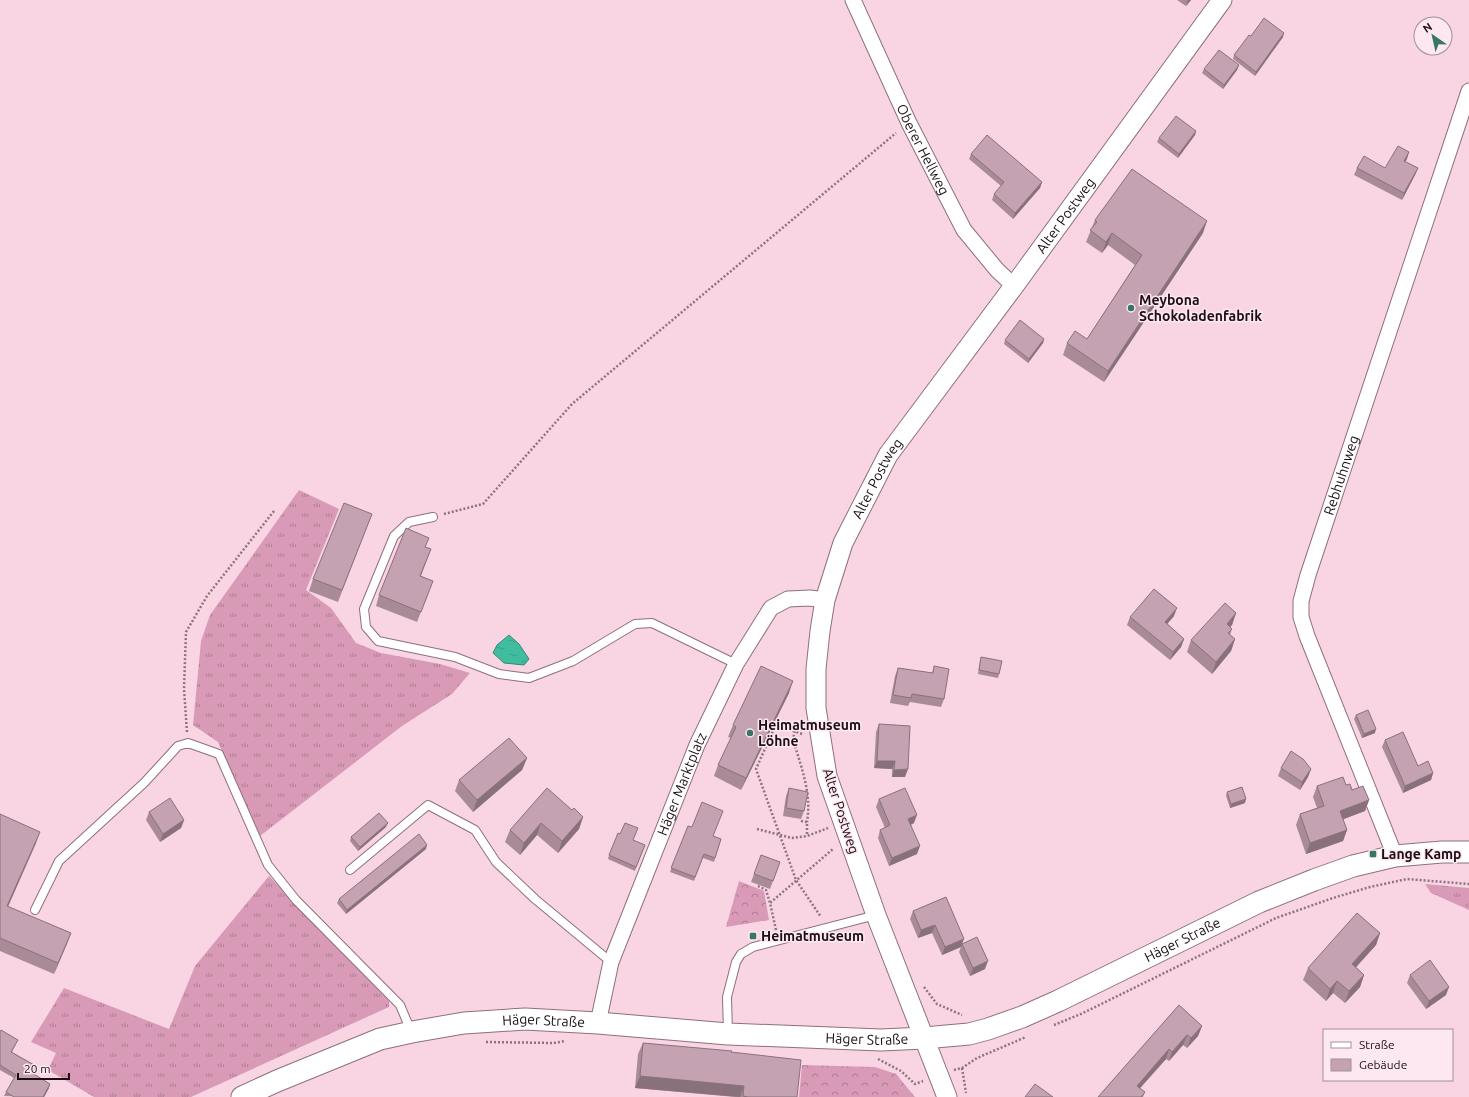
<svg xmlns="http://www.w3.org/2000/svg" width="1469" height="1097" font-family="Ubuntu,sans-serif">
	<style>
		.grass { fill: url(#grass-tufts) }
		.forest { fill: url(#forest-crowns) }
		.water { fill: url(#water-ripples); stroke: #358975 }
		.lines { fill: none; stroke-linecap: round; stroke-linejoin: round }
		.service-casing { stroke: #8f6f7d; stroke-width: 10 }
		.minor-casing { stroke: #8f6f7d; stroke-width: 17 }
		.tertiary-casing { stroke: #8f6f7d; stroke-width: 21 }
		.secondary-casing { stroke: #8f6f7d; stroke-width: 23 }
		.path { stroke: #8c747e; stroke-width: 2.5; stroke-dasharray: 2 2; stroke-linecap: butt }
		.service { stroke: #fff; stroke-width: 8 }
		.minor { stroke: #fff; stroke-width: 15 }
		.tertiary { stroke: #fff; stroke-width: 19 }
		.secondary { stroke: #fff; stroke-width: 21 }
		.wall { fill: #a98b98 }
		.shaded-wall { fill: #89717c }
		.building { fill: #c4a2b1; stroke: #89717c }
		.poi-dot { fill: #357665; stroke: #fde7f0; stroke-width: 1.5 }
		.labels { text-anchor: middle; stroke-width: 3; stroke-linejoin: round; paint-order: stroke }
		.street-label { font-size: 14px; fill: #1b0f14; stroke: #fde7f0 }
		.poi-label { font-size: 14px; font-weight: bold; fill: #1b0f14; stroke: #fde7f0; text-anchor: start }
	</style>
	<defs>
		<pattern id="grass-tufts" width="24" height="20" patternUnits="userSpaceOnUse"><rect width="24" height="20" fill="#d99ab7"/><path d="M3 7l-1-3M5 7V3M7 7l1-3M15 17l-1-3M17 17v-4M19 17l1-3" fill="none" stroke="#af7c94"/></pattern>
		<pattern id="forest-crowns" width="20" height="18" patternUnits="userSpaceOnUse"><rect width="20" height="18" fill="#d99ab7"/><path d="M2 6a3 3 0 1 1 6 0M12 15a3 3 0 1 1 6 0" fill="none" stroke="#af7c94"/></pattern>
		<pattern id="water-ripples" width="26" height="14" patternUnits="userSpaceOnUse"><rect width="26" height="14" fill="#40bd9f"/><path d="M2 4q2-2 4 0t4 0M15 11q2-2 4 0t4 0" fill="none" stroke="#38a188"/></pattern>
	</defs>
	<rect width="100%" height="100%" fill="#f9d5e4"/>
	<g class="grass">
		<polygon points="299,490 339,509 306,590 331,608 356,643 381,653 440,664 470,673 452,694 402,726 260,836 218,742 193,725 201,641 210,615"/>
		<polygon points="269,876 389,1001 389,1007 191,1097 94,1097 48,1070 56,1053 31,1042 64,988 169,1029 195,966"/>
		<polygon points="1425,884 1469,888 1469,910 1431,893"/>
	</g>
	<g class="forest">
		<polygon points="739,881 764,891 769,920 726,927"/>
		<polygon points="802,1065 875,1067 896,1074 915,1097 799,1097"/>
	</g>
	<polygon class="water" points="509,635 519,644 529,659 524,665 504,663 493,653 497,645"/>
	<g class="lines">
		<defs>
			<g id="service">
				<polyline points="433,517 409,522 394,536 364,609 366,627 378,641 455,657 499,674 529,678 573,661 635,624 652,623 736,664"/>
				<polyline points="350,870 428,805 475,830 496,862 535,899 611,962"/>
				<polyline points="35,910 59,861 144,783 178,746 188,743 219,754 268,865 296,900 400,1005 411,1031"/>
				<polyline points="728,1033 727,997 736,962 741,954 753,947 876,915"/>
			</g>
			<g id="minor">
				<path id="s1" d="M853 0 909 123 964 230 997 270 1014 286"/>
				<path id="s2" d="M1395 856 1307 636 1301 617V601L1308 575 1469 91"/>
				<path id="s3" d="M598 1023 611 962 697 745 736 664 771 608 788 599 810 598 825 600"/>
			</g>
			<g id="tertiary">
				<path id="s4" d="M947 1097 876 915 827 776 816 708V669L820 631 825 600 843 543 888 455 1014 286 1222 0"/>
			</g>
			<g id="secondary">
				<path id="s5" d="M242 1097 277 1081 380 1039 412 1032 464 1023 525 1019 598 1023 728 1034 881 1040 924 1038 969 1034 988 1029 1022 1017 1058 1001 1259 902 1314 880 1353 866 1395 856 1442 852H1469"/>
			</g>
		</defs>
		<use href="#service" class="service-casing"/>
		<use href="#minor" class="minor-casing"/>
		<use href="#tertiary" class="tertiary-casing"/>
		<use href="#secondary" class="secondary-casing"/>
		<g class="path">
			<polyline points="444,514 483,504 572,404 896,133"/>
			<path d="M795 731 793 739C801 767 812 793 807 822"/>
			<polyline points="187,732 184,689 186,632 207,596 274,511"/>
			<polyline points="802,734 776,724 756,769 796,880 821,917"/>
			<polyline points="801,821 807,822 807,836"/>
			<polyline points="757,829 792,838 807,836 828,828"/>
			<polyline points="758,886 766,890 770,903"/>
			<polyline points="776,930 770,903 833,849"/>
			<polyline points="924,987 937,1004 962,1015"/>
			<polyline points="1054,1025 1081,1014 1276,918 1333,898 1370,887 1407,879 1469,884"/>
			<polyline points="486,1042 554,1043 565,1041"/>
			<polyline points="878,1059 901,1071 915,1084 923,1081"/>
			<polyline points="962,1068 966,1093"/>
			<polyline points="954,1070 962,1068 977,1058 1026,1037"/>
		</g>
		<use href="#service" class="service"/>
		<use href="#minor" class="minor"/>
		<use href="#tertiary" class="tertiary"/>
		<use href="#secondary" class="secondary"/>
	</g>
	<g class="wall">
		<polygon points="1177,0 1191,0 1186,6"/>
		<polygon points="1251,36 1283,37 1255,76 1233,59 1234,55"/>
		<polygon points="1239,65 1237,70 1223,89 1202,73 1204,69"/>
		<polygon points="1196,131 1195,135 1178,158 1157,142 1159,138"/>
		<polygon points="1409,152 1405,162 1418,168 1415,175 1402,200 1354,175 1357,168 1385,168"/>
		<polygon points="971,154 1042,182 1040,188 1013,219 992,200 994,194 1001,186 969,159"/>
		<polygon points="1095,220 1203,233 1104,382 1063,355 1067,343 1087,339 1135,265 1108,245 1102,253 1086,242"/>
		<polygon points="1044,339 1043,343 1028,363 1004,344 1005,340"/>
		<polygon points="372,514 338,602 309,591 313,579"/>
		<polygon points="425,547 431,549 421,576 433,581 417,622 376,606 379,595"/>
		<polygon points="1236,613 1232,625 1230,627 1232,629 1230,635 1235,639 1231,651 1212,674 1187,652 1191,640"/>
		<polygon points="1174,616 1167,624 1184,639 1181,647 1170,660 1127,625 1130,617"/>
		<polygon points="981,657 999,674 998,678 978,674 980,661"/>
		<polygon points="934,666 944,699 941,707 910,702 908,706 890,703 895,676 898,668 932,673"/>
		<polygon points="789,693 741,790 714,776 718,765 731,738 728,737 733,725"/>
		<polygon points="1356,715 1375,733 1362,738 1354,719"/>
		<polygon points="879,724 905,777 892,777 892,769 874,768 876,732"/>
		<polygon points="1385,740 1418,766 1433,773 1431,780 1403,793 1382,747"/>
		<polygon points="527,758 522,770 473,812 455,791 459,780"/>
		<polygon points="1281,768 1311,769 1308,777 1300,790 1278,776"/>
		<polygon points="1346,785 1369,800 1365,811 1343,819 1347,830 1343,841 1306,854 1296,825 1300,814 1317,808 1313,797 1317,786"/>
		<polygon points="789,788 804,811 801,819 783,816 786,796"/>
		<polygon points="1227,792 1245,803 1230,808 1226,796"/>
		<polygon points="879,799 914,823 911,825 917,854 889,866 878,838 880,830 885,828 876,807"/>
		<polygon points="572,810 583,817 579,829 558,853 537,835 520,855 505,842 510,830"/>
		<polygon points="149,812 184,820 181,828 160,842 146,820"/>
		<polygon points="0,814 36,843 8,907 71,933 54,974 0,951"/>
		<polygon points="688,826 721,839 714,862 703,858 694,881 670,872"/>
		<polygon points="386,827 358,851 350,841 351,837"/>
		<polygon points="633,840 645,845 635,871 608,859 609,855"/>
		<polygon points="426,849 346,914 337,903 339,899"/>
		<polygon points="761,855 780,862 770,889 751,882"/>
		<polygon points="946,897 962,944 985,969 970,976 959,952 961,947 942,955 932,933 918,938 910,919 913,911"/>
		<polygon points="1380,933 1376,945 1356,967 1364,975 1360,987 1345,1003 1333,993 1326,1001 1303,980 1308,968"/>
		<polygon points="1410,975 1446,995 1426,1009 1407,983"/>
		<polygon points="1179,1005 1202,1026 1198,1036 1187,1048 1183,1045 1169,1061 1166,1059 1140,1088 1145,1092 1143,1097 1098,1097"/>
		<polygon points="0,1032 16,1044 12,1052 36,1066 33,1074 49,1088 44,1097 4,1096 6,1092 14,1078 0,1070"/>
		<polygon points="643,1043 731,1052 797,1097 735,1097 635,1088 638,1054"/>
	</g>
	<g class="shaded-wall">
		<polygon points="1188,0 1191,0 1186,6"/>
		<polygon points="1284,33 1283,37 1255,76 1256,72"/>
		<polygon points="1239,65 1237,70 1223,89 1224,85"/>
		<polygon points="1196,131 1195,135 1178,158 1179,154"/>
		<polygon points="1409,152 1407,159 1402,168 1404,161"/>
		<polygon points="1418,168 1415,175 1402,200 1404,193"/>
		<polygon points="1042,182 1040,188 1013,219 1015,213"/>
		<polygon points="1207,221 1203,233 1104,382 1108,371"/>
		<polygon points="1112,233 1108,245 1102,253 1106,242"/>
		<polygon points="1044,339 1043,343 1028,363 1029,359"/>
		<polygon points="1177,608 1174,616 1162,630 1165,622"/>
		<polygon points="1236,613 1232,625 1222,636 1227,624"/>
		<polygon points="1184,639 1181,647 1170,660 1173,652"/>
		<polygon points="1235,639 1231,651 1212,674 1216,662"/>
		<polygon points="793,681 789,693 741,790 746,778"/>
		<polygon points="1376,729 1375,733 1362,738 1364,734"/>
		<polygon points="527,758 522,770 473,812 477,800"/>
		<polygon points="877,761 895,761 892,769 874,768"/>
		<polygon points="908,769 905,777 892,777 894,770"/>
		<polygon points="1311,769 1308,777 1300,790 1302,782"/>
		<polygon points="1433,773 1431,780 1403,793 1405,786"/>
		<polygon points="1246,799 1245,803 1230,808 1231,804"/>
		<polygon points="1369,800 1365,811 1336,822 1340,811"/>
		<polygon points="917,815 914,823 905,827 908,819"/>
		<polygon points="583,817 579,829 558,853 562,841"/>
		<polygon points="184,820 181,828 160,842 163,834"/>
		<polygon points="388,823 386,827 358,851 360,847"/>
		<polygon points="541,823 537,835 520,855 524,843"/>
		<polygon points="1347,830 1343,841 1306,854 1310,843"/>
		<polygon points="40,832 36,843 3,917 7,906"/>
		<polygon points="427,845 426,849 346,914 347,910"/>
		<polygon points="920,846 917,854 889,866 892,858"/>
		<polygon points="935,925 932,933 918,938 921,930"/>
		<polygon points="71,933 67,944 54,974 58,963"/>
		<polygon points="1380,933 1376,945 1348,976 1352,964"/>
		<polygon points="964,939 961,947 942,955 945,947"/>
		<polygon points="988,961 985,969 970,976 973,968"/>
		<polygon points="1364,975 1360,987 1345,1003 1349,991"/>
		<polygon points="1337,981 1333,993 1326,1001 1330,989"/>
		<polygon points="1449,987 1446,995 1426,1009 1429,1001"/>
		<polygon points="1202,1026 1198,1036 1187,1048 1191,1038"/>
		<polygon points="1187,1035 1183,1045 1169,1061 1172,1052"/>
		<polygon points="1169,1049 1166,1059 1134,1095 1137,1086"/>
		<polygon points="640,1076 744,1086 740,1097 635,1088"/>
		<polygon points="50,1084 49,1088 44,1097 43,1097"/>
	</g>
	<g class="building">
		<polygon points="1264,18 1284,33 1256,72 1234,55 1249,35 1251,36"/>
		<polygon points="1219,50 1239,65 1224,85 1204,69"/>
		<polygon points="1176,116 1196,131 1179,154 1159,138"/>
		<polygon points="987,135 1042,182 1015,213 994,194 1004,182 971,154"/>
		<polygon points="1398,146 1409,152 1404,161 1418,168 1404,193 1357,168 1364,156 1385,168"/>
		<polygon points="1132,169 1207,221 1108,371 1067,343 1075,331 1087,339 1142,255 1112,233 1106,242 1090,230 1097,222 1095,220"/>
		<polygon points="1020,320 1044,339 1029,359 1005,340"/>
		<polygon points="344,503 372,514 342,590 313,579"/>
		<polygon points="406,528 429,538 425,547 431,549 420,576 433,581 421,612 379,595"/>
		<polygon points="1154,589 1177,608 1165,622 1184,639 1173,652 1130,617"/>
		<polygon points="1225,603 1236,613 1227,624 1232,629 1228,633 1235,639 1216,662 1191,640"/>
		<polygon points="981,657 1002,661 999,674 979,670"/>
		<polygon points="761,666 793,681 746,778 718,765 736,727 733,725"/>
		<polygon points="934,666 949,669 944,699 912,694 911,698 893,695 898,668 933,673"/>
		<polygon points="1368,710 1376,729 1364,734 1356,715"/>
		<polygon points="879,724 910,726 908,769 894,770 895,761 877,761"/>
		<polygon points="1403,732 1418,766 1428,761 1433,773 1405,786 1385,740"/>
		<polygon points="509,738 527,758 477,800 459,780"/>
		<polygon points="1291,751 1303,759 1311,769 1302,782 1281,768"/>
		<polygon points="1343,777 1346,785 1350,784 1352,790 1363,786 1369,800 1340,811 1347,830 1310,843 1300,814 1324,806 1317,786"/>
		<polygon points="1242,787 1246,799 1231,804 1227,792"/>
		<polygon points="547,788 572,810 574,808 583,817 562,841 541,823 524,843 510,830"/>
		<polygon points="789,788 808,792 804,811 786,808"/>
		<polygon points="905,788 917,815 908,819 920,846 892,858 880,830 890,825 879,799"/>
		<polygon points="170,798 184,820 163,834 149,812"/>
		<polygon points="702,802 723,811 713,836 721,839 715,858 704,854 695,877 671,868 688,826 692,827"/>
		<polygon points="379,813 388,823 360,847 351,837"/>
		<polygon points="0,814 40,832 7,906 71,933 58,963 0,938"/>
		<polygon points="625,823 638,828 633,840 645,845 636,867 609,855 618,833 620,834"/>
		<polygon points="419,834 427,845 347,910 339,899"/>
		<polygon points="761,855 780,862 773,881 754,874"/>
		<polygon points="946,897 964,939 945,947 935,925 921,930 913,911"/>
		<polygon points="1357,913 1380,933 1352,964 1364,975 1349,991 1337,981 1330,989 1308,968"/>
		<polygon points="977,937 988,961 973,968 962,944"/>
		<polygon points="1430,960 1449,987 1429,1001 1410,975"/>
		<polygon points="1179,1005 1202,1026 1191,1038 1187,1035 1172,1052 1169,1049 1137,1086 1145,1092 1141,1097 1098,1097"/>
		<polygon points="1,1030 18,1040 11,1052 36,1066 32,1073 50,1084 43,1097 14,1097 6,1092 16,1075 0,1065 0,1032"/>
		<polygon points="643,1043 732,1051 731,1052 801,1060 797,1097 748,1097 743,1096 744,1086 640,1076"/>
		<polygon points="1035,1084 1053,1097 1025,1097"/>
	</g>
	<g class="poi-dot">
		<circle cx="1131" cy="308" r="4"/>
		<circle cx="750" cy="733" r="4"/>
		<rect x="1369" y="850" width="8" height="8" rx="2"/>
		<rect x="749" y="932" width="8" height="8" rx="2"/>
	</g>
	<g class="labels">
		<g class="street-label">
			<text dy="5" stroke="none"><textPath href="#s1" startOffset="165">Oberer Hellweg</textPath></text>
			<text dy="5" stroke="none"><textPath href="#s4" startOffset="977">Alter Postweg</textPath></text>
			<text dy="5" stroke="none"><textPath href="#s2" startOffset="405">Rebhuhnweg</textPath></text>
			<text dy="5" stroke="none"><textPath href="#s4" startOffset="653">Alter Postweg</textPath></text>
			<text dy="5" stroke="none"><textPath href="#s3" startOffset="254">Häger Marktplatz</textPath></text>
			<text transform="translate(841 811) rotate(72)" y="5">Alter Postweg</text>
			<text dy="5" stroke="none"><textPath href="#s5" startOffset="975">Häger Straße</textPath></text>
			<text dy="5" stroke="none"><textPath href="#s5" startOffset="315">Häger Straße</textPath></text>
			<text dy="5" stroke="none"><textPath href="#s5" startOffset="639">Häger Straße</textPath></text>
		</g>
		<g class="poi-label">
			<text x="1139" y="305">Meybona<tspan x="1139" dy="16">Schokoladenfabrik</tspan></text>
			<text x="758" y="730">Heimatmuseum<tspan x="758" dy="16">Löhne</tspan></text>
			<text x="1381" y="859">Lange Kamp</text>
			<text x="761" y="941">Heimatmuseum</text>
		</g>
	</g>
	<rect x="1323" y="1029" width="130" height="52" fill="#fde7f0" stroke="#a39198"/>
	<rect x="1331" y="1042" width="20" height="6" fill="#ffffff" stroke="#a39198"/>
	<text x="1359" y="1049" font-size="12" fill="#1b0f14">Straße</text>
	<rect x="1331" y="1059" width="20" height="12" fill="#c4a2b1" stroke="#a39198"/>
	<text x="1359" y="1069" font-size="12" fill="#1b0f14">Gebäude</text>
	<g transform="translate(1433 36) rotate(326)"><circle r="19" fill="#fde7f0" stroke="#a39198"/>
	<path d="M0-3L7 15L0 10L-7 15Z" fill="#357665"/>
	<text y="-6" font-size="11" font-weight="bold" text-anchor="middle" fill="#1b0f14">N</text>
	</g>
	<path d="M18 1073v6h51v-6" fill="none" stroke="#1b0f14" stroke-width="2"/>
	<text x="24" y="1073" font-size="12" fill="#1b0f14" stroke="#fde7f0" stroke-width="3" paint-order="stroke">20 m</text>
</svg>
